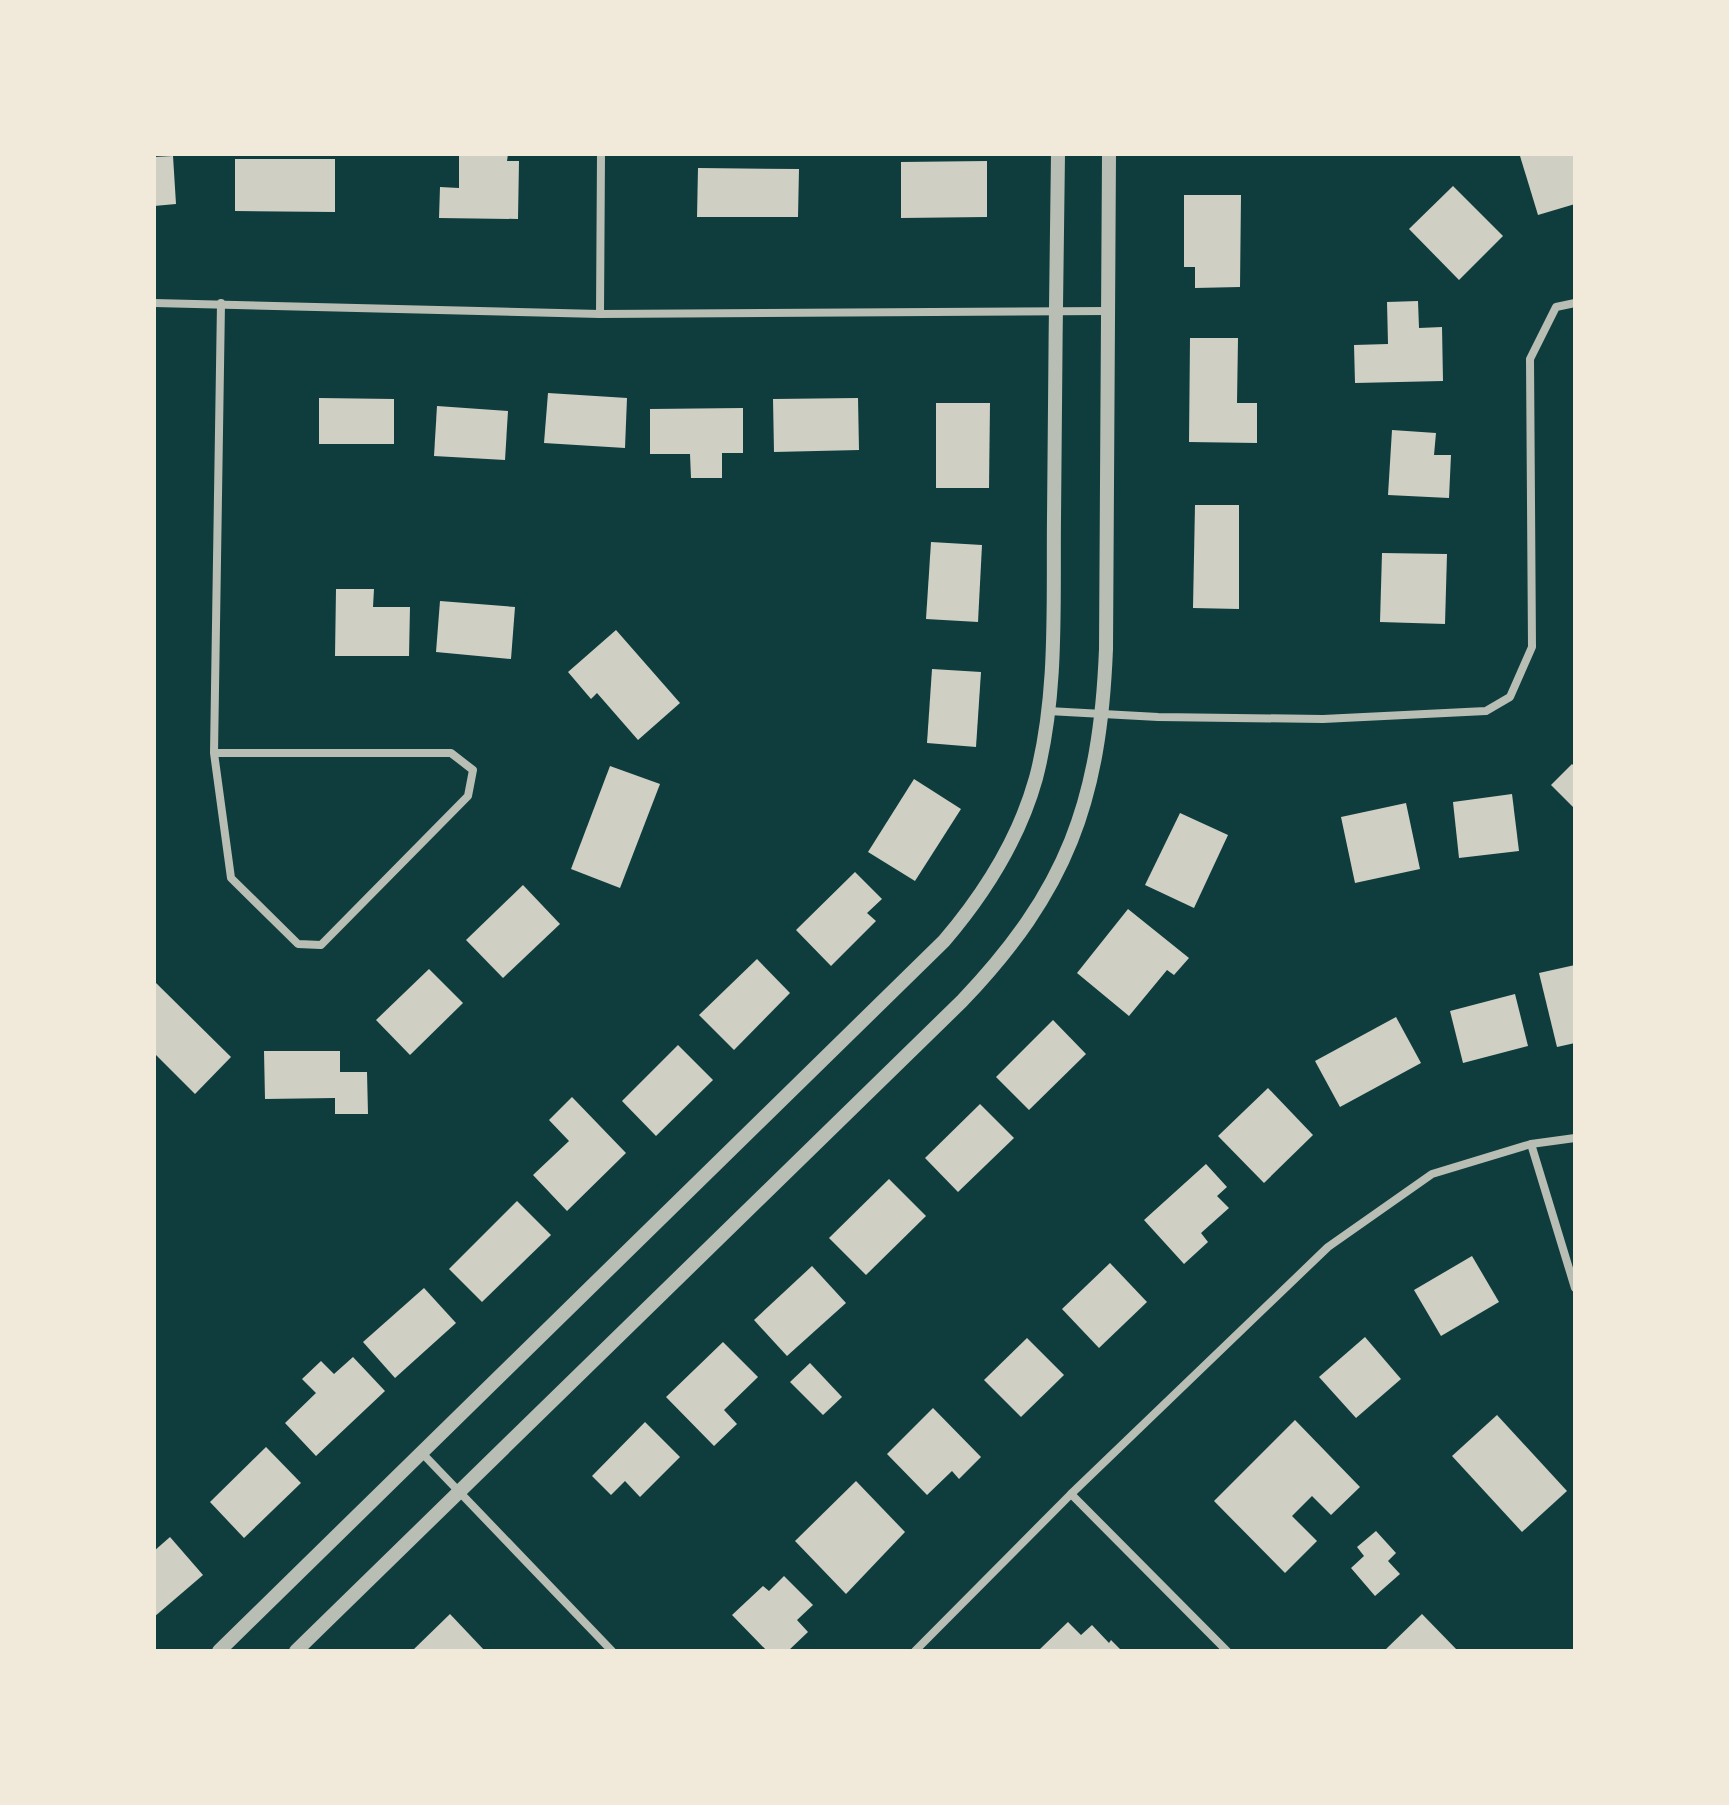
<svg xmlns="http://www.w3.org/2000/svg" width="1729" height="1805" font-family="Figtree,sans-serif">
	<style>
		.building { fill: #cfcfc3 }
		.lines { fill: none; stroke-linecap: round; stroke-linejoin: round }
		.minor { stroke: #b8beb3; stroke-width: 8 }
		.tertiary { stroke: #b8beb3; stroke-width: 14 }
	</style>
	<rect width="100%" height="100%" fill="#0f3d3e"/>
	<g class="building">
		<polygon points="459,154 508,154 507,161 519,161 518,219 439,218 440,187 459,188"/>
		<polygon points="1525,154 1575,154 1575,204 1538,215 1520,156"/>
		<polygon points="173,156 176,204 154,206 154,157"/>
		<polygon points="235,159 335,159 335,212 235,211"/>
		<polygon points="987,161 987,217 901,218 901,162"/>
		<polygon points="698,168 799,169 798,217 697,217"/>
		<polygon points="1453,186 1503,236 1459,280 1409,229"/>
		<polygon points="1184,195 1241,195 1240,287 1195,288 1195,267 1184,267"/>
		<polygon points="1418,301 1419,328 1442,327 1443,381 1355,383 1354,345 1388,344 1387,302"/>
		<polygon points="1190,338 1238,338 1237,403 1257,403 1257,443 1189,442"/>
		<polygon points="548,393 627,398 625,448 544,443"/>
		<polygon points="319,398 394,399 394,444 319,444"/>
		<polygon points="858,398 859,450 774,452 773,399"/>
		<polygon points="936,403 990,403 989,488 936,488"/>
		<polygon points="437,406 508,411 505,460 434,456"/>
		<polygon points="743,408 743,453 722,453 722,478 691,478 690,454 650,454 650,409"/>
		<polygon points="1392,430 1436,433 1434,455 1451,455 1449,498 1388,495"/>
		<polygon points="1195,505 1239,505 1239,609 1193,608"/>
		<polygon points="931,542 982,545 978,622 926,619"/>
		<polygon points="1382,553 1447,554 1445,624 1380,622"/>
		<polygon points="336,589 374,589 373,607 410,607 409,656 335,656"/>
		<polygon points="440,601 515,607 511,659 436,652"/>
		<polygon points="616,630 680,703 638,740 597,693 591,699 568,672"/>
		<polygon points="932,669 981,672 976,747 927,743"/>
		<polygon points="1572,764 1575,767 1575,809 1551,785"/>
		<polygon points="610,766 660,784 620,888 571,869"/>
		<polygon points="914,779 961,809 915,881 868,852"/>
		<polygon points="1512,794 1519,851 1459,858 1453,802"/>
		<polygon points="1406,803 1420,869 1355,883 1341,817"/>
		<polygon points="1180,813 1228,835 1194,908 1145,885"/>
		<polygon points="855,872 882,899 867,913 876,921 831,966 796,930"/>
		<polygon points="523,885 560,924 503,978 466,940"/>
		<polygon points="1128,909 1189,958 1174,975 1167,970 1129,1016 1077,973"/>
		<polygon points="757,959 790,993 734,1050 699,1015"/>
		<polygon points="1575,965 1575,1043 1557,1047 1539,973"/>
		<polygon points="429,969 463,1003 410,1055 376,1020"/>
		<polygon points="154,981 231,1057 195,1094 154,1053"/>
		<polygon points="1515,994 1528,1046 1463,1063 1450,1011"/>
		<polygon points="1396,1017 1421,1063 1340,1107 1315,1061"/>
		<polygon points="1053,1020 1086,1054 1029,1110 996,1077"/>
		<polygon points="678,1045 713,1080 656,1136 622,1101"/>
		<polygon points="264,1051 340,1051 340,1072 367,1072 368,1114 335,1114 335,1098 265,1099"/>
		<polygon points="1268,1088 1313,1135 1264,1183 1218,1136"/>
		<polygon points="572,1097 626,1153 567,1211 533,1175 569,1141 549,1120"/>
		<polygon points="980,1104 1014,1138 958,1192 925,1158"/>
		<polygon points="1206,1164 1227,1187 1217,1196 1229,1208 1201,1233 1208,1242 1184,1264 1144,1220"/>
		<polygon points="889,1179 926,1216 866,1275 829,1238"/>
		<polygon points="517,1201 551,1235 482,1302 449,1269"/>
		<polygon points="1472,1256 1499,1302 1441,1336 1414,1290"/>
		<polygon points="1110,1263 1147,1302 1099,1348 1062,1309"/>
		<polygon points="812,1266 846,1303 787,1356 754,1320"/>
		<polygon points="424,1288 456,1323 395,1378 363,1342"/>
		<polygon points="1365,1337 1401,1379 1356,1418 1319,1377"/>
		<polygon points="1027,1338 1064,1375 1021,1417 984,1380"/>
		<polygon points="723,1342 758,1377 724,1410 737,1424 714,1446 666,1397"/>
		<polygon points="353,1357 385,1391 316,1456 285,1423 316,1393 302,1379 321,1361 334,1374"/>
		<polygon points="810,1363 842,1397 823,1415 790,1382"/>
		<polygon points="933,1408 981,1457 959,1479 952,1471 927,1495 887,1454"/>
		<polygon points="1497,1415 1567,1491 1522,1532 1452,1456"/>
		<polygon points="1295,1420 1360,1487 1331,1515 1312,1496 1292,1516 1317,1541 1285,1573 1214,1501"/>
		<polygon points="645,1422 680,1457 640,1497 625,1481 611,1495 592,1476"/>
		<polygon points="266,1447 301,1483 244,1538 210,1502"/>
		<polygon points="856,1481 905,1532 846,1594 795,1541"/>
		<polygon points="1376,1531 1396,1553 1388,1561 1400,1574 1375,1596 1351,1568 1364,1556 1357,1547"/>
		<polygon points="170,1537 203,1575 154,1617 154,1551"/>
		<polygon points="784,1576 813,1605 797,1620 808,1632 788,1651 767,1651 732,1615 763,1586 769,1591"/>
		<polygon points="450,1614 485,1651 412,1651"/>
		<polygon points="1422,1614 1458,1651 1384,1651"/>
		<polygon points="1068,1622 1081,1635 1092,1625 1109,1643 1111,1640 1122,1651 1042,1651 1040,1649"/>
	</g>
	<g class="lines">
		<g class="minor">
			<polyline points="154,303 600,314 1107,311"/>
			<polyline points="600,314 601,154"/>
			<polyline points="1048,711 1158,717 1323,719 1486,711 1510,697 1532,647 1530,359 1556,307 1575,303"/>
			<polyline points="214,753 451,753 473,770 468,796 321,945 298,944 231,878 214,753 221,303"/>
			<polyline points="1531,1144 1575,1288"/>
			<polyline points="422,1453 612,1651"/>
			<polyline points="1071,1494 1227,1651"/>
			<polyline points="915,1651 1071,1494 1328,1247 1432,1174 1531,1144 1575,1138"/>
		</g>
		<g class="tertiary">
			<path d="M219 1651 944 941C985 893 1019 839 1036 778 1058 694 1053 604 1054 518 1055 397 1056 275 1058 154"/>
			<path d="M296 1651 962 1001C1067 891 1100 801 1106 649L1109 154"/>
		</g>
	</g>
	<rect width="1729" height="1805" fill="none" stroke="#f1e9da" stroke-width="312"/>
</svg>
